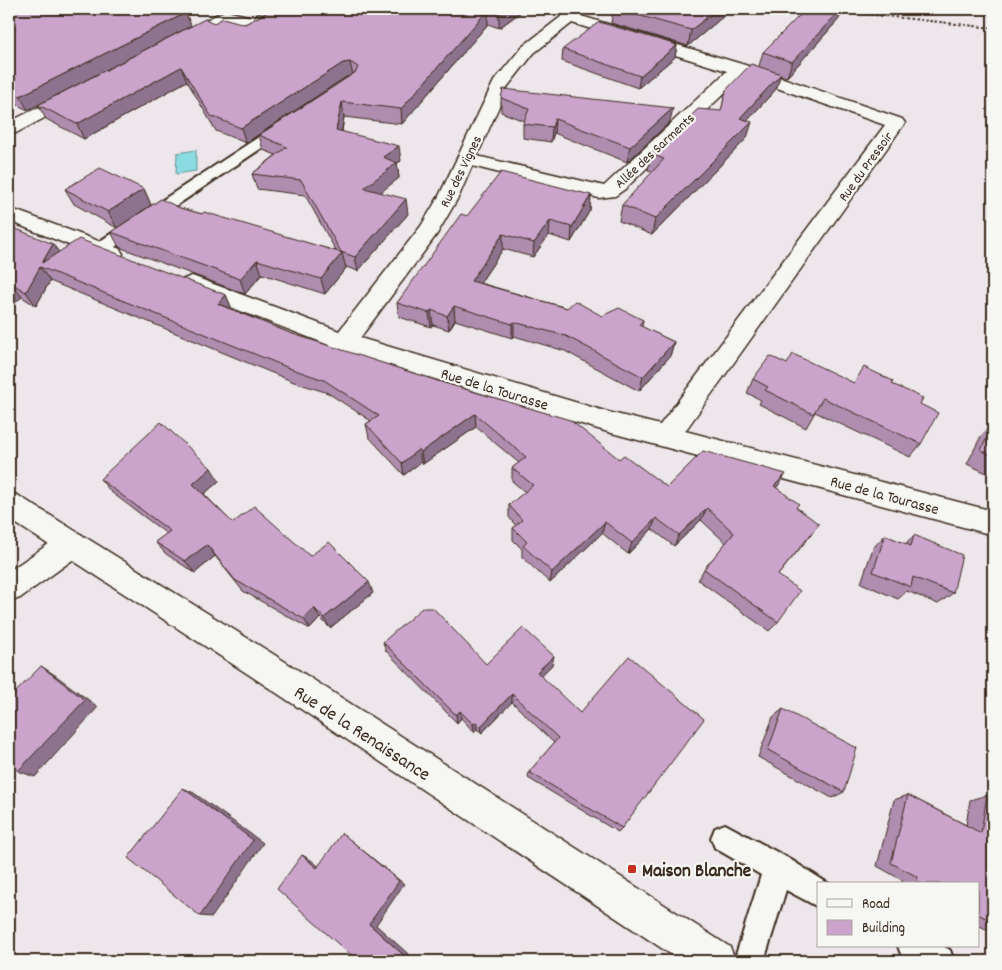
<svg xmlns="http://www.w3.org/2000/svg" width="1002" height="970" font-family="Dekko,sans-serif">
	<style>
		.water { fill: #8adbe2; stroke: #6a9494 }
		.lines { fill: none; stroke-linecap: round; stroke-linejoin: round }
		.service-casing { stroke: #3b2a1e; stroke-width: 4 }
		.minor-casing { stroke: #3b2a1e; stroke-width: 3 }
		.secondary-casing { stroke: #3b2a1e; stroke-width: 3 }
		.path { stroke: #3b2a1e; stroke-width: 2; stroke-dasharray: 2.5 2.5; stroke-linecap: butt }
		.service { fill: #f6f6f2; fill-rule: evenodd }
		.minor { fill: #f6f6f2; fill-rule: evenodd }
		.secondary { fill: #f6f6f2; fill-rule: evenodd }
		.wall { fill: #af8daf; stroke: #3b2a1e }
		.shaded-wall { fill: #8e738e; stroke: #3b2a1e }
		.building { fill: #cba4cb; stroke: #3b2a1e }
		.poi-dot { fill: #c8321e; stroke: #f6f6f2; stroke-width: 2 }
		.labels { text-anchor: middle; stroke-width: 4.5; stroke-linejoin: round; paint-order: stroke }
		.far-street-label { font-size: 14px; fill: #3b2a1e; stroke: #f6f6f2 }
		.street-label { font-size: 16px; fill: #3b2a1e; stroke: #f6f6f2 }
		.near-street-label { font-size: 19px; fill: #3b2a1e; stroke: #f6f6f2 }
		.near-poi-label { font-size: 19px; font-weight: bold; fill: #3b2a1e; stroke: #f6f6f2; text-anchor: start }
	</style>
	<rect width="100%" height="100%" fill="#ede6ea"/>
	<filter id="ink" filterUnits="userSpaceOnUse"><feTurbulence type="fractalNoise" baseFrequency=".02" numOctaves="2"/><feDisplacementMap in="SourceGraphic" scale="10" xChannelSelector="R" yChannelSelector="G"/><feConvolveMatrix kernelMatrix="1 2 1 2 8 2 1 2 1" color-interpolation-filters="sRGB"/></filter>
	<g filter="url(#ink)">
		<polygon class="water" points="196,150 196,171 176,174 177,153"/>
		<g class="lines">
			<defs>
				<g id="service">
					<polygon points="285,122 290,123 292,126 290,129 106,253 100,254 94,253 92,249 94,245 280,123"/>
					<polygon points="725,824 788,858 829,884 818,884 818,907 786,890 764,961 734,961 761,875 715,848 711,838 715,828"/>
					<polygon points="898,946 943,946 950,950 954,961 910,961 902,957"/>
				</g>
				<g id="minor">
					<polygon points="271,9 291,9 288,12 254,27 228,21 187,42 175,42 173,39 175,36 220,13 226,11 252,17"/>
					<path d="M571 9H588L581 16 745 65 902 119 905 123 902 127 685 431 993 511V535L608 432 347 352 184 289 181 284 184 279 192 276 339 331 421 226 439 196 494 81 522 47ZM572 23 727 71 604 186 477 156 508 86 534 53ZM742 76 885 125 660 425 608 412 360 338 437 234 459 196 472 166 599 198 615 196 625 189Z"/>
					<polygon points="74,90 80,91 83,95 80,99 16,133 9,134 9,122"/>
					<polygon points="9,208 120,249 123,254 120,259 112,261 104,259 9,221"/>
					<polygon points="72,531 82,535 87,544 82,553 20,598 9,602 9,571 62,535"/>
				</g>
				<polygon id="secondary" points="9,492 19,496 273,654 730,947 736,961 681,961 251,676 9,519"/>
			</defs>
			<use href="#service" class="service-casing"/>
			<use href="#minor" class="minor-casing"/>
			<use href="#secondary" class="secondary-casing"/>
			<polyline class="path" points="840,11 993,28"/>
			<use href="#service" class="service"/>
			<use href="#minor" class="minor"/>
			<use href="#secondary" class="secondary"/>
		</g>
		<g class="wall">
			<polygon points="9,9 186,13 191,26 214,23 245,24 273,9 525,9 499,28 488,24 402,124 344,117 342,132 401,161 397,163 399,178 380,192 408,214 358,271 346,267 346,268 325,294 262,274 245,294 119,247 111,232 180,208 336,251 305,195 257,189 252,174 276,155 263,150 259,135 348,77 346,77 246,143 216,131 187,81 84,139 46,119 38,105 28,110 9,101"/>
			<polygon points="613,9 726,9 725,15 688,46 611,23"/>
			<polygon points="839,19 787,77 780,75 776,89 747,121 747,138 652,235 619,221 622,205 653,172 648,170 651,154 721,111 726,90 759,66 763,52"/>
			<polygon points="677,45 675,57 638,88 562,61 563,49"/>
			<polygon points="501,98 670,122 627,162 554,133 551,142 523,138 523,124 524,121 501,112"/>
			<polygon points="65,189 144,189 151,205 117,228 74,204"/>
			<polygon points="591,195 590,210 571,242 549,235 533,257 503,249 480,283 567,308 602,316 643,320 642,327 674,342 670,356 639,391 565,351 514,336 512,338 455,320 449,330 433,325 431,327 399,317 397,303 467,216"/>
			<polygon points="9,226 59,252 226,295 232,309 290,333 619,459 667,487 778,486 776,488 796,507 811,535 778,575 778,622 769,631 698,580 704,569 726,543 701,520 674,546 652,529 628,554 602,533 550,583 522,557 522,549 513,540 513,528 516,526 509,517 509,505 525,492 512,481 512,468 519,463 476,427 423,464 421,462 404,475 369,437 366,424 371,421 328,393 294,382 50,281 36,306 22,297 9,306"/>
			<polygon points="787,364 854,383 892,384 920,404 921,444 910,457 815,412 806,428 759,404 761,400 747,393 753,379"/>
			<polygon points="993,423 993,476 967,464 981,436"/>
			<polygon points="100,479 219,481 204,494 233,523 310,556 373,593 330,628 320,618 310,629 243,591 215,556 195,573 166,554 155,542 167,534 111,492"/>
			<polygon points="885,535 905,544 914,535 953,593 938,604 907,591 898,599 861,583 873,548"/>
			<polygon points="383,642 486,664 552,665 541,676 622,828 618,832 528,778 529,772 554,743 512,702 482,733 477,729 474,732 461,718 457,723 386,651"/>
			<polygon points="783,709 844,792 832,798 758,757 773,717"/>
			<polygon points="908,795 966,825 970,800 987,795 993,798 993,933 978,925 978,884 903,884 902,883 902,880 877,866 894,800"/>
		</g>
		<g class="shaded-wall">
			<polygon points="506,9 525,9 499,28 499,14"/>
			<polygon points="718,9 726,9 725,15 688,46 691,30"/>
			<polygon points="841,9 843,9 839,19 787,77 792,62"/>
			<polygon points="488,10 488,24 402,124 401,109"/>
			<polygon points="186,13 191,26 28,110 20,96"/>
			<polygon points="677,45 675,57 638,88 640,76"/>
			<polygon points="350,62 353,76 346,77 246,143 241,128 343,63"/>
			<polygon points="181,67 187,81 84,139 77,124"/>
			<polygon points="781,74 776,89 735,134 740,118"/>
			<polygon points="342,102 344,117 339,145 336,130"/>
			<polygon points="673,108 670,122 627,162 630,147"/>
			<polygon points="555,119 554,133 551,142 552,127"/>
			<polygon points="752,122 747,138 652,235 655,219"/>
			<polygon points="399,146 401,161 397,163 399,178 367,203 364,188 383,157"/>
			<polygon points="144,189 151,205 117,228 108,212"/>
			<polygon points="591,195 590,210 571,242 572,227"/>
			<polygon points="406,199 408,214 358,271 355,257"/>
			<polygon points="550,221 549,235 533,257 534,243"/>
			<polygon points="503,234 503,249 472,295 471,281"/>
			<polygon points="53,244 63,258 42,263"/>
			<polygon points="342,253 346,268 325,294 321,279"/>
			<polygon points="257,260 262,274 245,294 240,279"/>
			<polygon points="40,267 50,281 36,306 26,292"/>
			<polygon points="11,283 22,297 9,306 9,284"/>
			<polygon points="226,295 232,309 218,304"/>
			<polygon points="454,306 455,320 449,330 447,316"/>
			<polygon points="431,310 433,325 431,327 429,313"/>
			<polygon points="514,322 514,336 512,338 512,324"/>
			<polygon points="674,342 670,356 639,391 643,377"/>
			<polygon points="475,414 476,427 423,464 421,452"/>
			<polygon points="419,449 421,462 404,475 402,463"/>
			<polygon points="211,468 219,481 202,496 193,484"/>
			<polygon points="786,474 778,486 767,499 774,486"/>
			<polygon points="707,508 701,520 674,546 679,535"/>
			<polygon points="656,518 652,529 628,554 632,543"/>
			<polygon points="605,522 602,533 550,583 552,572"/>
			<polygon points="207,545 215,556 195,573 185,561"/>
			<polygon points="369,582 373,593 330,628 324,618"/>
			<polygon points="314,608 320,618 310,629 304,619"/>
			<polygon points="554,656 552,665 536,681 537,672"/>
			<polygon points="41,666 55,675 98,707 35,777 18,771"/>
			<polygon points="512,694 512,702 482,733 481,726"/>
			<polygon points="460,711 461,718 457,723 456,715"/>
			<polygon points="476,722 477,729 474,732 473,724"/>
			<polygon points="183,788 194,793 263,843 212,917 200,916"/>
			<polygon points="342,833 349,839 404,884 376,925 416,961 410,961 369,924"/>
			<polygon points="302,855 311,860 326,872 317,868"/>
		</g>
		<g class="building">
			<polygon points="9,9 177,9 186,13 20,96 9,91"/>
			<polygon points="273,9 506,9 499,14 488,10 401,109 342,102 336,130 399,146 383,157 397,163 364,188 406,199 355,257 341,252 301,180 252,174 287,147 259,135 356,72 358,67 350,62 343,63 241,128 211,116 181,67 77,124 38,105 205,19 214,23 223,18 245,24"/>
			<polygon points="616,9 718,9 691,30"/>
			<polygon points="806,9 841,9 792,62 763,52"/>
			<polygon points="599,22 677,45 640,76 563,49"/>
			<polygon points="751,64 781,74 740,118 752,122 655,219 622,205 664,159 651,154 698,109 721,111 726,90"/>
			<polygon points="503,89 673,108 630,147 555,119 552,127 523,124 529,109 501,98"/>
			<polygon points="100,168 144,189 108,212 65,189"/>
			<polygon points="501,172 591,195 572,227 550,221 534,243 503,234 471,281 567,308 575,301 602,316 619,308 643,320 639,325 674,342 643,377 566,336 514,322 512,324 454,306 447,316 431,310 429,313 397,303 461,214 467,216"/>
			<polygon points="161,199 180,208 202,214 204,212 342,253 321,279 257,260 240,279 111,232"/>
			<polygon points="9,226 53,244 42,263 79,239 226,295 218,304 290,333 441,382 570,420 619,459 624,455 667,487 703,451 786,474 774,486 799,504 796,507 819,524 778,575 800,591 778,622 704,569 734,533 707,508 679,535 656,518 632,543 605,522 552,572 523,546 527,542 513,528 522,520 509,505 533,485 512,468 526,457 475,414 421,452 419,449 402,463 366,424 379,416 324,380 289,368 40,267 26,292 11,283 9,284"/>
			<polygon points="793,354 854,383 864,367 893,381 892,384 923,398 920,404 938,413 921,444 823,398 813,414 765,390 768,387 753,379 770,356 787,364"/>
			<polygon points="161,422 211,468 193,484 233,523 254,506 310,556 329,542 369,582 324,618 314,608 304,619 235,580 207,545 185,561 155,542 170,531 100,479"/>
			<polygon points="993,425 993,456 981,450"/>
			<polygon points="885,535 911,546 914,535 962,555 953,593 913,577 911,587 873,572"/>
			<polygon points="422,608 433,608 486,664 523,628 554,656 537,672 580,713 629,656 704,719 622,828 529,772 558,738 512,694 481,726 476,722 473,724 460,711 456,715 383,642"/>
			<polygon points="41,666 85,700 18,771 9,763 9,699"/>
			<polygon points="783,709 857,748 844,792 768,750"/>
			<polygon points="183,788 253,840 200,916 128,858"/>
			<polygon points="908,795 981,833 987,795 993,798 993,922 978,914 978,884 922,884 917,881 918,877 891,863"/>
			<polygon points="342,833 399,881 369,924 410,961 361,961 346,951 277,889 302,855 317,868"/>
			<polygon points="501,955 509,961 497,961"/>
		</g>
	</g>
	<rect class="poi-dot" x="627" y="864" width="10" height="10" rx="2.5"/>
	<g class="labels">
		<g class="far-street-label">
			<text transform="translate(654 150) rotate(-43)" y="5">Allée des Sarments</text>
			<text transform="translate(865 166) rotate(-54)" y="5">Rue du Pressoir</text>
			<text transform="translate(460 171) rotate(-64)" y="5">Rue des Vignes</text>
		</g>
		<g class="street-label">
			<text transform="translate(495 388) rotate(17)" y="6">Rue de la Tourasse</text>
			<text transform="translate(885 494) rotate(15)" y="6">Rue de la Tourasse</text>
		</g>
		<g class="near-street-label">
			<text transform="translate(363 732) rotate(33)" y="7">Rue de la Renaissance</text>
		</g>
		<g class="near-poi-label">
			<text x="642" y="876">Maison Blanche</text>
		</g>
	</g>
	<rect width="1002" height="970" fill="none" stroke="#f6f6f2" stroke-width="30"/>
	<rect x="15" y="15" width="972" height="940" fill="none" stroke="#3b2a1e" stroke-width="2" filter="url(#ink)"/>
	<rect x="817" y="882" width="162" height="65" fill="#f6f6f2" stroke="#aba49d"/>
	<rect x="827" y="899" width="25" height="8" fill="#f6f6f2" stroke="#aba49d"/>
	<text x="862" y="908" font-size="15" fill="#3b2a1e">Road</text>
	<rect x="827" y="920" width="25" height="15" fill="#cba4cb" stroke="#aba49d"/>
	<text x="862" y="932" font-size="15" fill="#3b2a1e">Building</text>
</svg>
